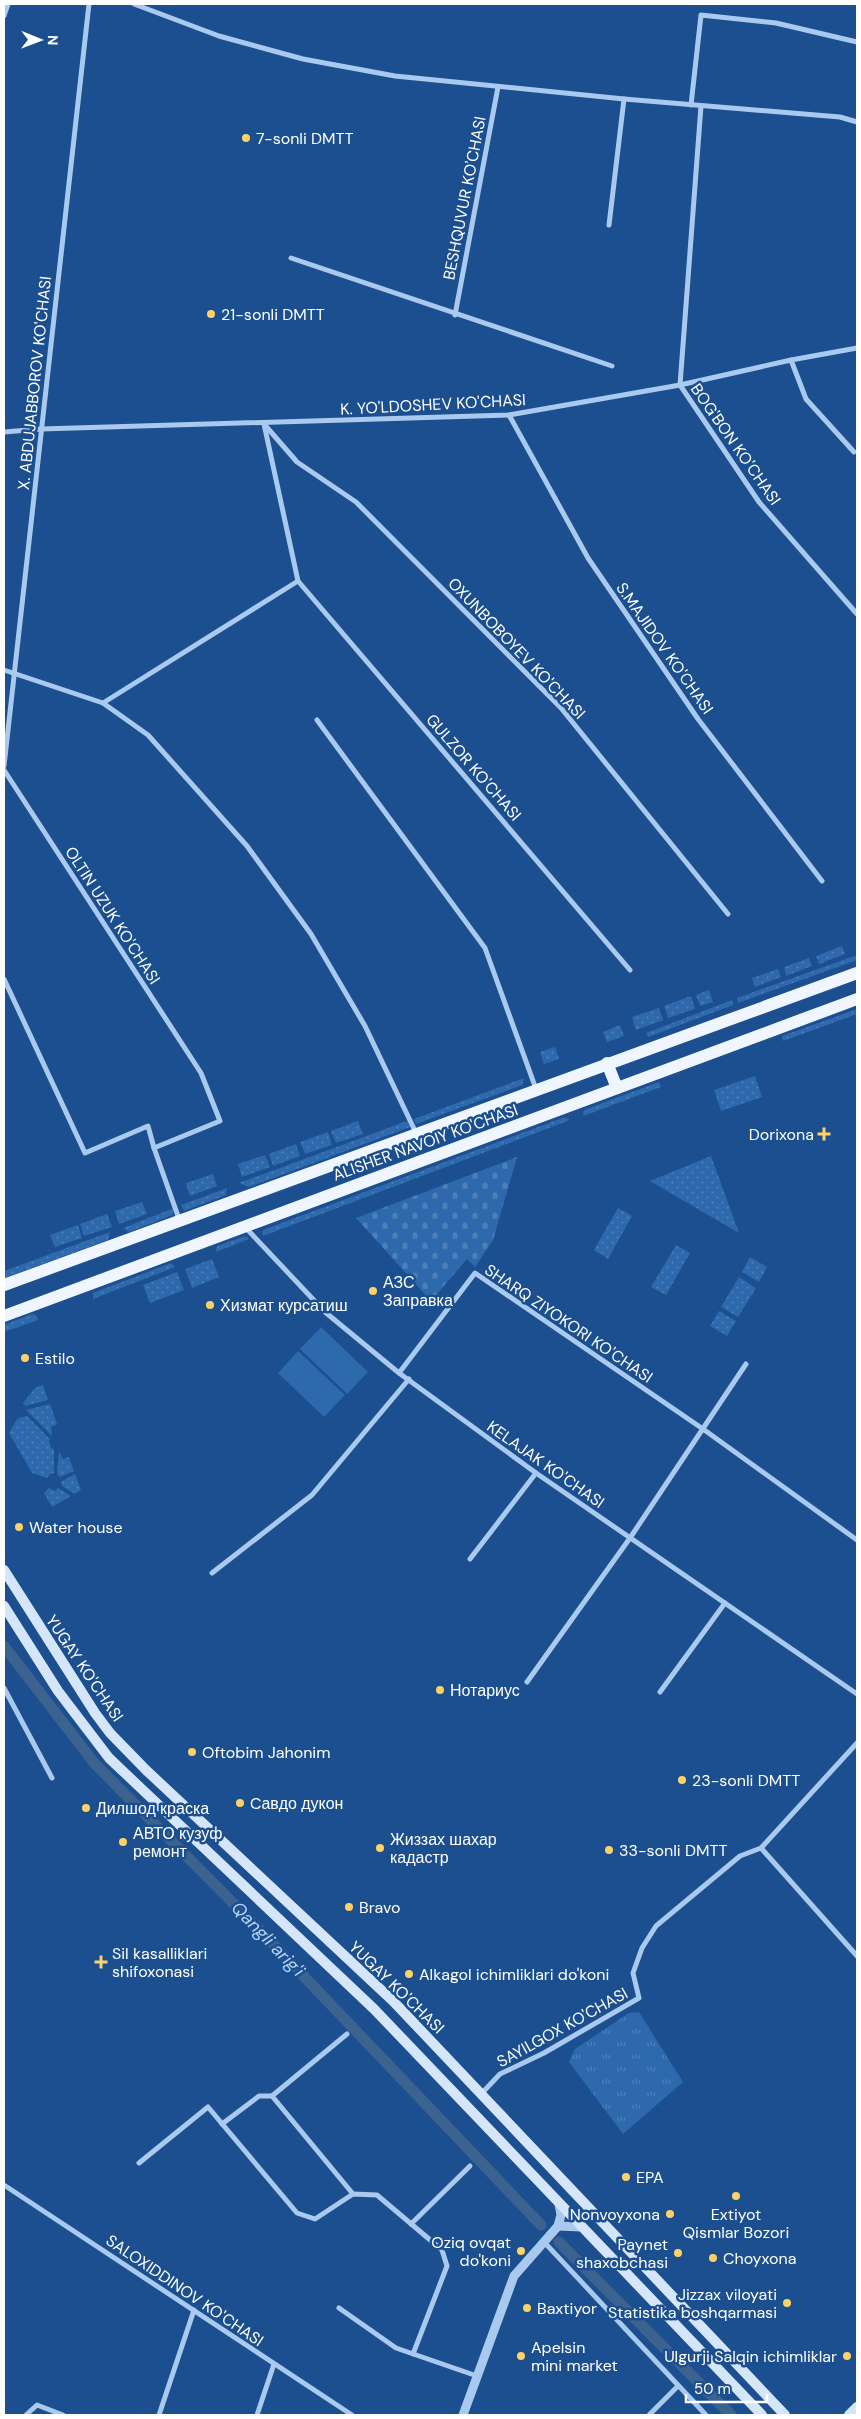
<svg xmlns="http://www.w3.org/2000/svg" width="861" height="2419" font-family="'DM Sans',sans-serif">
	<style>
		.grass { fill: url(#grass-dots) }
		.cemetery { fill: url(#cemetery-stones) }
		.park { fill: url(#park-tufts) }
		.garden { fill: #2e69ad }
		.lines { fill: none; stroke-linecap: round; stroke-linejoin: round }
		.canal { stroke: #3c6290; stroke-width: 11 }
		.minor { stroke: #a9c9ee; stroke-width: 5 }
		.tertiary { stroke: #a9c9ee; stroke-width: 9 }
		.secondary { stroke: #d6e6fa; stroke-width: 10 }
		.primary { stroke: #f0f6ff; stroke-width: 12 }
		.poi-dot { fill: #ffd166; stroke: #1b4f8f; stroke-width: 2 }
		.labels { text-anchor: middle; stroke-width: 5; stroke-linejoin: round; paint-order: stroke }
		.poi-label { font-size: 16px; fill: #fff; stroke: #1b4f8f; text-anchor: start }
		.street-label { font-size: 16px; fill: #fff; stroke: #1b4f8f }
		.water-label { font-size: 18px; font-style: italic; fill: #b5d3f5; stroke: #1b4f8f }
	</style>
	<defs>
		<pattern id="grass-dots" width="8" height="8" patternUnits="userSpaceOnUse" patternTransform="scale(1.25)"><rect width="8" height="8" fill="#2e69ad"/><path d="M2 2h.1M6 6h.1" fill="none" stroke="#4d80b9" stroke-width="1.8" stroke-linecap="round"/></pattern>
		<pattern id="cemetery-stones" width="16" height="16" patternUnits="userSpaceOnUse" patternTransform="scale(1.25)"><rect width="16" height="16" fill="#2e69ad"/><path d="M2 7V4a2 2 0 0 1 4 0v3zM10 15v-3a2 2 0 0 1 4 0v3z" fill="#4d80b9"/></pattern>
		<pattern id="park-tufts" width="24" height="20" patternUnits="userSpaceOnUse" patternTransform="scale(1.25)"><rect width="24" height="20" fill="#2e69ad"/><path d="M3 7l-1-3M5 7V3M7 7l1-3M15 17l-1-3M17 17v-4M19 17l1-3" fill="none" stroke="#4d80b9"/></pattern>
	</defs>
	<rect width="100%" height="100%" fill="#1b4f8f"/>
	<g class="grass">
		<polygon points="842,946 845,954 819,964 816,956"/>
		<polygon points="857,955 857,960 738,1003 737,998"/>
		<polygon points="809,958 812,966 786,976 784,967"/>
		<polygon points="778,969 781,977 755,987 752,978"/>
		<polygon points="709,990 713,1002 700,1006 696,995"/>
		<polygon points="691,996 695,1009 668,1018 664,1006"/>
		<polygon points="732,1000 733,1005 648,1037 646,1033"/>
		<polygon points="659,1008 663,1020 636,1030 632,1017"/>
		<polygon points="857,1009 857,1014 783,1041 782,1036"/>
		<polygon points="620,1025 624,1036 607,1042 603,1032"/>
		<polygon points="555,1047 559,1059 544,1064 540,1052"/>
		<polygon points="755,1076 762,1097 721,1111 714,1090"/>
		<polygon points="524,1078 522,1085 416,1124 414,1119"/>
		<polygon points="659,1082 661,1087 583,1116 584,1110"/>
		<polygon points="565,1117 570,1120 263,1236 263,1230"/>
		<polygon points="358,1121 363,1134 336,1143 331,1131"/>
		<polygon points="407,1121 410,1127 249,1187 239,1183"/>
		<polygon points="328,1132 332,1145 305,1154 300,1142"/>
		<polygon points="296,1144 300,1156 273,1166 269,1154"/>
		<polygon points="265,1155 270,1167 242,1177 238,1164"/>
		<polygon points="711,1156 739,1233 650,1181"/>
		<polygon points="213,1174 217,1186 190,1196 186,1183"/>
		<polygon points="227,1188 226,1195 184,1211 181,1205"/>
		<polygon points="142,1202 147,1214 119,1224 115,1211"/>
		<polygon points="174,1208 172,1215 129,1232 123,1228"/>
		<polygon points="618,1208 632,1216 608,1259 594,1250"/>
		<polygon points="107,1214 112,1227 84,1236 80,1224"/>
		<polygon points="78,1225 82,1238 55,1247 50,1235"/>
		<polygon points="110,1232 108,1240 4,1278 4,1271"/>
		<polygon points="245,1236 249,1239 216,1252 217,1246"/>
		<polygon points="676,1245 690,1253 666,1295 651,1287"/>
		<polygon points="750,1257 767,1267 759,1282 742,1272"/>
		<polygon points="212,1259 219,1277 192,1288 185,1269"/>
		<polygon points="171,1263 175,1267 93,1299 93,1293"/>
		<polygon points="177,1272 184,1290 150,1303 143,1285"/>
		<polygon points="739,1277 756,1288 738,1317 721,1307"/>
		<polygon points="719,1311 736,1321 727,1336 710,1326"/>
		<polygon points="32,1314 36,1315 38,1320 4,1332 4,1325"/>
		<polygon points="43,1385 48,1400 25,1406 23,1403 35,1388"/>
		<polygon points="50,1404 57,1424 51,1427 52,1436 26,1410"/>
		<polygon points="27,1416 50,1439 49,1441 51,1448 54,1449 54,1473 50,1474 47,1478 32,1473 9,1433 17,1419"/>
		<polygon points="59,1451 63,1459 69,1457 74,1471 60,1477 57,1474"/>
		<polygon points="75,1474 81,1490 75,1494 61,1485 62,1481"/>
		<polygon points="49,1488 55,1491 58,1488 71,1496 52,1507 44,1493"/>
	</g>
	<polygon class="cemetery" points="517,1157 493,1240 475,1267 467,1259 431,1301 356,1218"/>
	<polygon class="park" points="639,2012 683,2082 623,2134 569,2062 575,2049 629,2013"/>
	<g class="garden">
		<polygon points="321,1327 368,1372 347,1394 300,1349"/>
		<polygon points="298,1351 345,1395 324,1417 278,1373"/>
	</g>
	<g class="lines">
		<g class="canal">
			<polyline points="4,1646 95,1764 253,1923 541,2225"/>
			<polyline points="559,2242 731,2415"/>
		</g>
		<g class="minor">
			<polyline points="134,4 219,36 303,59 395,76 624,99 840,117 857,122"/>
			<polyline points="4,16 8,4"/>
			<polyline points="691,105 701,15 776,23 857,42"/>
			<polyline points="701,106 680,385 759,502 857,614"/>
			<polyline points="609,225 624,99"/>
			<polyline points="291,258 612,366"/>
			<polyline points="455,315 498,87"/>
			<polyline points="791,360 806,399 854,452"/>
			<polyline points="509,415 588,558 698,719 822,881"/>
			<polyline points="264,424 297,462 356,502 561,708 728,914"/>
			<polyline points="264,424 298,581 630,970"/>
			<polyline points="4,432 41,429 509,415 680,385 791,360 857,348"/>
			<polyline points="4,670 103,703 148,735 247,846 311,934 365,1026 416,1133"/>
			<polyline points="103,703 298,581"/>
			<polyline points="317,720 485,948 536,1089"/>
			<polyline points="4,766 89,4"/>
			<polyline points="4,770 201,1073 220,1121 154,1148 179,1219"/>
			<polyline points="4,979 85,1153 148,1126 154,1148"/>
			<polyline points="245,1227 325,1312 399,1373 536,1473 857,1694"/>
			<polyline points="399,1373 475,1273 703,1429 857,1540"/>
			<polyline points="470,1559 536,1473"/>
			<polyline points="212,1573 312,1495 409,1379"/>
			<polyline points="527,1682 630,1538 746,1364"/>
			<polyline points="4,1688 52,1778"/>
			<polyline points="660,1692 725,1603"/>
			<polyline points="761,1848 857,1956"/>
			<polyline points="482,2093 500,2074 544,2053 639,1998 633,1973 642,1948 656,1926 740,1856 761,1848 857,1743"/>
			<polyline points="272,2096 353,2194"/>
			<polyline points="222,2124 259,2096 272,2096 347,2034"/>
			<polyline points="139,2163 208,2107 297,2213 315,2219 353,2194 377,2195 442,2250 447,2266 413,2354"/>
			<polyline points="4,2185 352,2415"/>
			<polyline points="411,2224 470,2166"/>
			<polyline points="545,2243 706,2415"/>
			<polyline points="339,2308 396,2348 477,2376"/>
			<polyline points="26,2415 37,2405 63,2415"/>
			<polyline points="159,2415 194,2310"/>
			<polyline points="257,2415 274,2364"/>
			<polyline points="649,2415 678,2386"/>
		</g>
		<g class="tertiary">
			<polyline points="558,2226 581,2227"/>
			<polyline points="463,2415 514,2276 558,2226 561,2215 559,2204"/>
		</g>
		<g class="secondary">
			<polyline points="4,1570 95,1713 110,1733 146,1770 393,2001 785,2415"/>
			<polyline points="4,1606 58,1691 109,1758 374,2009 762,2415"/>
			<polyline points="849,2415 857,2407"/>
		</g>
		<g class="primary">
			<polyline points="607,1063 617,1088"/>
			<polyline points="4,1285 857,973"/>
			<polyline points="4,1316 857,999"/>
		</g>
	</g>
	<g class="poi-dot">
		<circle cx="246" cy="138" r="5"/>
		<circle cx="211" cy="314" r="5"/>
		<path d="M821.5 1126.5h5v5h5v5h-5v5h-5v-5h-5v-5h5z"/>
		<circle cx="373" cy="1291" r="5"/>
		<circle cx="210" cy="1305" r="5"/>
		<circle cx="25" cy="1358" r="5"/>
		<circle cx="19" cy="1527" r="5"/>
		<circle cx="440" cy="1690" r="5"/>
		<circle cx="192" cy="1752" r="5"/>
		<circle cx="682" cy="1780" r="5"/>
		<circle cx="240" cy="1803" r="5"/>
		<circle cx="86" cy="1808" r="5"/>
		<circle cx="123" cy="1842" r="5"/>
		<circle cx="380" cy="1848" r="5"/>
		<circle cx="609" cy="1850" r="5"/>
		<circle cx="349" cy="1907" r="5"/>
		<path d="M98.5 1954.5h5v5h5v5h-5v5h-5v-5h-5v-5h5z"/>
		<circle cx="409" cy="1974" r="5"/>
		<circle cx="626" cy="2177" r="5"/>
		<circle cx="736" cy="2196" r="5"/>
		<circle cx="670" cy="2214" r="5"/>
		<circle cx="521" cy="2251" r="5"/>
		<circle cx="678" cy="2253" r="5"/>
		<circle cx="713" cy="2258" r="5"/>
		<circle cx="787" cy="2303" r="5"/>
		<circle cx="527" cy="2308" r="5"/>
		<circle cx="521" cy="2356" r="5"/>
		<circle cx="847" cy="2356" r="5"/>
	</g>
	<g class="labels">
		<g class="poi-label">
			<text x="256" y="144">7-sonli DMTT</text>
			<text x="221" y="320">21-sonli DMTT</text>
			<text x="814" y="1140" text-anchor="end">Dorixona</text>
			<text x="383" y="1288">АЗС<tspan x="383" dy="18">Заправка</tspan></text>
			<text x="220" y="1311">Хизмат курсатиш</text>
			<text x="35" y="1364">Estilo</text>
			<text x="29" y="1533">Water house</text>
			<text x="450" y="1696">Нотариус</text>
			<text x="202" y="1758">Oftobim Jahonim</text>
			<text x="692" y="1786">23-sonli DMTT</text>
			<text x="250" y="1809">Cавдо дукон</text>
			<text x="96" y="1814">Дилшод краска</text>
			<text x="133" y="1839">АВТО кузуф<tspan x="133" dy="18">ремонт</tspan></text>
			<text x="390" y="1845">Жиззах шахар<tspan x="390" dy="18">кадастр</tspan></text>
			<text x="619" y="1856">33-sonli DMTT</text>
			<text x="359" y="1913">Bravo</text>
			<text x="112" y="1959">Sil kasalliklari<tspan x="112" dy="18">shifoxonasi</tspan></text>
			<text x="419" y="1980">Alkagol ichimliklari do'koni</text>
			<text x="636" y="2183">EPA</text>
			<text x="660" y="2220" text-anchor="end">Nonvoyxona</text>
			<text x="736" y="2220" text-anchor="middle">Extiyot<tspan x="736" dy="18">Qismlar Bozori</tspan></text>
			<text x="511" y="2248" text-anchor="end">Oziq ovqat<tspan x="511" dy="18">do'koni</tspan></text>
			<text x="668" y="2250" text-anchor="end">Paynet<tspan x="668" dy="18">shaxobchasi</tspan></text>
			<text x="723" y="2264">Choyxona</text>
			<text x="777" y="2300" text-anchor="end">Jizzax viloyati<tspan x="777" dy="18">Statistika boshqarmasi</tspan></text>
			<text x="537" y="2314">Baxtiyor</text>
			<text x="531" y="2353">Apelsin<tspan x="531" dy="18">mini market</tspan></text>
			<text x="837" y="2362" text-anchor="end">Ulgurji Salqin ichimliklar</text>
		</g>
		<g class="street-label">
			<text transform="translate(464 198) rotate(-79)" y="6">BESHQUVUR KO'CHASI</text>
			<text transform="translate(34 383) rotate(-84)" y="6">X. ABDUJABBOROV KO'CHASI</text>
			<text transform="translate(433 404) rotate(-3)" y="6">K. YO'LDOSHEV KO'CHASI</text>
			<text transform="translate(736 444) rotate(55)" y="6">BOG'BON KO'CHASI</text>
			<text transform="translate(517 648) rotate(46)" y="6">OXUNBOBOYEV KO'CHASI</text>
			<text transform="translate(665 648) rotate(55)" y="6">S.MAJIDOV KO'CHASI</text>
			<text transform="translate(474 767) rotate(49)" y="6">GULZOR KO'CHASI</text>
			<text transform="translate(113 915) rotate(57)" y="6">OLTIN UZUK KO'CHASI</text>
			<text transform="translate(425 1142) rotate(-20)" y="6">ALISHER NAVOIY KO'CHASI</text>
			<text transform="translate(569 1323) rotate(34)" y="6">SHARQ ZIYOKORI KO'CHASI</text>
			<text transform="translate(546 1464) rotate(35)" y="6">KELAJAK KO'CHASI</text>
			<text transform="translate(85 1668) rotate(56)" y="6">YUGAY KO'CHASI</text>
			<text transform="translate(397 1987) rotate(44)" y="6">YUGAY KO'CHASI</text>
			<text transform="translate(562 2027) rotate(-29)" y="6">SAYILGOX KO'CHASI</text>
			<text transform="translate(185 2290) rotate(34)" y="6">SALOXIDDINOV KO'CHASI</text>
		</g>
		<g class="water-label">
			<text transform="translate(268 1939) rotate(46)" y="6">Qangli arig'i</text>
		</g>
	</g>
	<rect width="861" height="2419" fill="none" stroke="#ffffff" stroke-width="10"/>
	<g transform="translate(40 40) rotate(91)" stroke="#1b4f8f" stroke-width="4" paint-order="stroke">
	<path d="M0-4L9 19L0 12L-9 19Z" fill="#ffffff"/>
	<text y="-8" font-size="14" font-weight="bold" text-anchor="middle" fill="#ffffff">N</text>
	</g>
	<path d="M686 2394v8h81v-8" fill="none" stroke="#ffffff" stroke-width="2.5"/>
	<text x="694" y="2394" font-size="15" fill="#ffffff" stroke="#1b4f8f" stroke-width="4" paint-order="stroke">50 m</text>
</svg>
